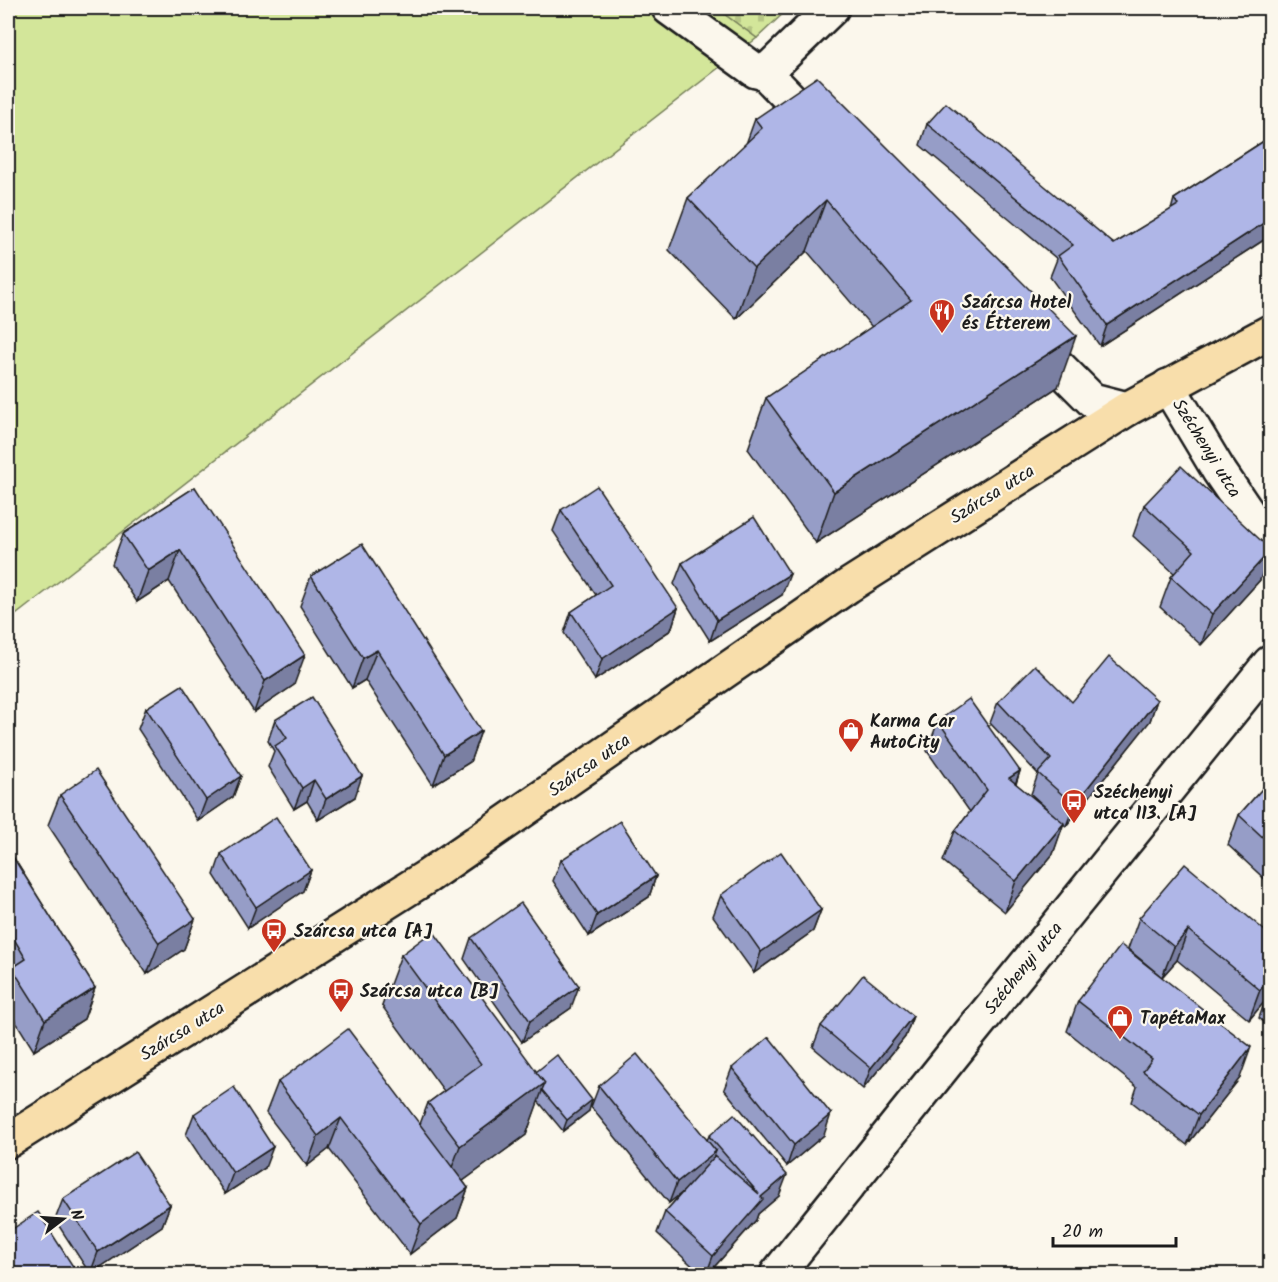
<svg xmlns="http://www.w3.org/2000/svg" width="1278" height="1282" font-family="Kalam,sans-serif">
	<style>
		.green { fill: #d3e69a; stroke: #78815b; stroke-width: 1.5 }
		.cemetery { fill: url(#cemetery-stones); stroke: #78815b; stroke-width: 1.5 }
		.lines { fill: none; stroke-linecap: round; stroke-linejoin: round }
		.minor-casing { stroke: #1c1c1c; stroke-width: 38 }
		.major-casing { stroke: #1c1c1c; stroke-width: 38 }
		.minor { stroke: #fbf7ec; stroke-width: 33 }
		.major { stroke: #f8deab; stroke-width: 33 }
		.wall { fill: #969dc7; stroke: #1c1c1c; stroke-width: 1.5 }
		.shaded-wall { fill: #7a7fa2; stroke: #1c1c1c; stroke-width: 1.5 }
		.building { fill: #afb6e7; stroke: #1c1c1c; stroke-width: 1.5 }
		.labels { text-anchor: middle; stroke-width: 4.5; stroke-linejoin: round; paint-order: stroke }
		.poi-label { font-size: 18px; font-weight: bold; fill: #1c1c1c; stroke: #fbf7ec; text-anchor: start }
		.street-label { font-size: 18px; fill: #1c1c1c; stroke: #fbf7ec }
	</style>
	<defs>
		<pattern id="cemetery-stones" width="16" height="16" patternUnits="userSpaceOnUse" patternTransform="scale(1.5)"><rect width="16" height="16" fill="#d3e69a"/><path d="M2 7V4a2 2 0 0 1 4 0v3zM10 15v-3a2 2 0 0 1 4 0v3z" fill="#b5c584"/></pattern>
	</defs>
	<rect width="100%" height="100%" fill="#fbf7ec"/>
	<filter id="ink" filterUnits="userSpaceOnUse"><feTurbulence type="fractalNoise" baseFrequency=".0167" numOctaves="2"/><feDisplacementMap in="SourceGraphic" scale="12" xChannelSelector="R" yChannelSelector="G"/><feConvolveMatrix kernelMatrix="1 2 1 2 8 2 1 2 1" color-interpolation-filters="sRGB"/></filter>
	<g filter="url(#ink)">
		<polygon class="green" points="8,8 716,8 757,38 8,621"/>
		<polygon class="cemetery" points="716,8 789,8 757,38"/>
		<g class="lines">
			<defs>
				<g id="minor">
					<polyline points="669,8 756,71 765,73"/>
					<polyline points="819,128 765,73 832,8"/>
					<polyline points="1032,340 1092,400 1127,409"/>
					<polyline points="1168,386 1219,471 1270,546"/>
					<polyline points="777,1274 968,1036 1270,663"/>
				</g>
				<polyline id="major" points="8,1141 428,876 848,586 1127,409 1270,332"/>
			</defs>
			<use href="#minor" class="minor-casing"/>
			<use href="#major" class="major-casing"/>
			<use href="#minor" class="minor"/>
			<use href="#major" class="major"/>
		</g>
		<g class="wall">
			<polygon points="755,119 1058,387 816,543 748,449 766,398 872,327 807,251 736,319 669,250 688,198 746,144"/>
			<polygon points="927,124 1114,244 1171,210 1174,199 1270,137 1270,236 1100,346 1050,277 1057,259 920,145"/>
			<polygon points="195,487 294,685 254,712 169,581 137,602 112,564 123,534"/>
			<polygon points="1144,505 1260,580 1201,645 1160,607 1171,577 1174,573 1133,536"/>
			<polygon points="561,510 678,608 671,630 595,680 564,633 571,612 596,595 553,531"/>
			<polygon points="682,563 782,595 710,641 674,584"/>
			<polygon points="311,576 481,731 470,762 433,785 365,680 352,688 300,606"/>
			<polygon points="1157,700 1150,721 1066,826 1063,824 1053,854 1005,912 943,861 955,831 970,812 927,751 938,721 1020,771 1016,784 1054,815 1031,794 1038,774 990,723 998,702 1072,702"/>
			<polygon points="146,708 241,776 233,797 198,821 138,729"/>
			<polygon points="275,720 355,797 318,820 307,801 294,809 268,767 274,751 268,741"/>
			<polygon points="1270,780 1270,884 1228,845 1239,815"/>
			<polygon points="60,795 195,919 184,949 147,974 48,825"/>
			<polygon points="8,849 95,988 84,1019 34,1051 8,1009"/>
			<polygon points="221,854 311,870 303,891 248,928 214,875"/>
			<polygon points="561,860 656,876 649,897 589,936 553,881"/>
			<polygon points="721,895 821,910 813,931 754,973 713,916"/>
			<polygon points="1139,918 1270,935 1270,1027 1259,1018 1265,1001 1249,1020 1177,960 1162,977 1128,949"/>
			<polygon points="471,938 571,1008 522,1042 464,959"/>
			<polygon points="401,955 536,1072 589,1111 563,1131 538,1101 526,1135 463,1181 468,1188 457,1218 410,1254 329,1149 307,1166 266,1113 278,1082 420,1124 428,1103 444,1091 382,1006"/>
			<polygon points="1078,1001 1240,1078 1187,1145 1132,1102 1137,1087 1067,1031"/>
			<polygon points="913,1016 905,1037 863,1089 813,1047 821,1026"/>
			<polygon points="732,1068 824,1135 787,1166 724,1089"/>
			<polygon points="599,1086 707,1140 709,1136 779,1196 758,1214 756,1220 707,1275 702,1275 657,1233 665,1212 684,1191 669,1203 591,1107"/>
			<polygon points="194,1114 265,1168 225,1194 186,1135"/>
			<polygon points="63,1199 170,1205 162,1226 90,1274 55,1220"/>
		</g>
		<g class="shaded-wall">
			<polygon points="826,200 807,251 736,319 754,268"/>
			<polygon points="1270,219 1270,236 1100,346 1107,325"/>
			<polygon points="1076,336 1058,387 816,543 834,492"/>
			<polygon points="180,550 169,581 137,602 148,571"/>
			<polygon points="1270,551 1260,580 1201,645 1212,614"/>
			<polygon points="790,574 782,595 710,641 717,620"/>
			<polygon points="678,608 671,630 595,680 602,659"/>
			<polygon points="377,650 365,680 352,688 363,658"/>
			<polygon points="305,655 294,685 254,712 265,681"/>
			<polygon points="1157,700 1150,721 1066,826 1074,805"/>
			<polygon points="481,731 470,762 433,785 444,755"/>
			<polygon points="1020,771 1009,801 1009,778"/>
			<polygon points="241,776 233,797 198,821 206,800"/>
			<polygon points="362,776 355,797 318,820 326,799"/>
			<polygon points="314,780 307,801 294,809 302,788"/>
			<polygon points="1064,823 1053,854 1005,912 1016,881"/>
			<polygon points="311,870 303,891 248,928 256,907"/>
			<polygon points="656,876 649,897 589,936 597,915"/>
			<polygon points="821,910 813,931 754,973 761,952"/>
			<polygon points="195,919 184,949 147,974 159,943"/>
			<polygon points="1188,930 1177,960 1162,977 1174,947"/>
			<polygon points="1270,978 1270,988 1265,1001 1249,1020 1260,990"/>
			<polygon points="579,986 571,1008 522,1042 530,1021"/>
			<polygon points="95,988 84,1019 34,1051 45,1020"/>
			<polygon points="913,1016 905,1037 863,1089 871,1068"/>
			<polygon points="1251,1047 1240,1078 1187,1145 1199,1115"/>
			<polygon points="545,1083 526,1135 441,1197 460,1146"/>
			<polygon points="592,1100 589,1111 563,1131 567,1120"/>
			<polygon points="831,1114 824,1135 787,1166 794,1145"/>
			<polygon points="341,1118 329,1149 307,1166 318,1136"/>
			<polygon points="273,1147 265,1168 225,1194 233,1173"/>
			<polygon points="716,1151 708,1172 669,1203 677,1182"/>
			<polygon points="787,1175 779,1196 758,1214 756,1220 707,1275 706,1275 713,1256 761,1197"/>
			<polygon points="468,1188 457,1218 410,1254 421,1224"/>
			<polygon points="170,1205 162,1226 90,1274 98,1252"/>
		</g>
		<g class="building">
			<polygon points="817,77 1076,336 834,492 766,398 911,300 826,200 754,268 688,198 762,128 755,119"/>
			<polygon points="946,103 1114,244 1178,205 1174,199 1270,137 1270,219 1107,325 1058,256 1073,245 927,124"/>
			<polygon points="1181,466 1270,549 1270,551 1212,614 1171,577 1194,551 1144,505"/>
			<polygon points="597,486 678,608 602,659 571,612 611,585 561,510"/>
			<polygon points="195,487 305,655 265,681 180,550 148,571 123,534"/>
			<polygon points="754,517 790,574 717,620 682,563"/>
			<polygon points="362,544 481,731 444,755 377,650 363,658 311,576"/>
			<polygon points="1109,657 1157,700 1074,805 1038,773 1051,759 998,702 1035,665 1072,702"/>
			<polygon points="182,685 241,776 206,800 146,708"/>
			<polygon points="312,697 362,776 326,799 314,780 302,788 275,746 287,738 275,720"/>
			<polygon points="969,699 1020,771 1009,778 1064,823 1016,881 955,831 987,790 938,721"/>
			<polygon points="96,770 195,919 159,943 60,795"/>
			<polygon points="1270,780 1270,844 1239,815"/>
			<polygon points="276,817 311,870 256,907 221,854"/>
			<polygon points="620,821 656,876 597,915 561,860"/>
			<polygon points="8,849 95,988 45,1020 12,968 26,959 8,929"/>
			<polygon points="781,852 821,910 761,952 721,895"/>
			<polygon points="1185,864 1270,935 1270,978 1260,990 1188,930 1174,947 1139,918"/>
			<polygon points="521,903 579,986 530,1021 471,938"/>
			<polygon points="433,931 545,1083 460,1146 428,1103 481,1064 401,955"/>
			<polygon points="1121,945 1251,1047 1199,1115 1143,1071 1152,1059 1078,1001"/>
			<polygon points="863,975 913,1016 871,1068 821,1026"/>
			<polygon points="348,1029 468,1188 421,1224 341,1118 318,1136 278,1082"/>
			<polygon points="769,1037 831,1114 794,1145 732,1068"/>
			<polygon points="637,1054 716,1151 677,1182 599,1086"/>
			<polygon points="557,1055 592,1100 567,1120 542,1090 545,1083 536,1072"/>
			<polygon points="234,1087 273,1147 233,1173 194,1114"/>
			<polygon points="734,1114 787,1175 761,1197 763,1199 713,1256 665,1212 715,1156 759,1194 709,1136"/>
			<polygon points="135,1152 170,1205 98,1252 63,1199"/>
			<polygon points="38,1212 76,1271 70,1275 8,1275 8,1232"/>
		</g>
	</g>
	<defs>
		<symbol id="restaurant-pin" viewBox="-11 -11 22 30"><path d="M0 17L-7.5 6A9.5 9.5 0 1 1 7.5 6Z" fill="#c8321e" stroke="#fbf7ec"/><path d="M-5-6h1v4h1v-4h1v4h1v-4h1v5L-1.5 .5V6h-2V.5L-5-1ZM5-6V6H3V1.5H1.5Q1.5-4 5-6Z" fill="#fff"/></symbol>
		<symbol id="shop-pin" viewBox="-11 -11 22 30"><path d="M0 17L-7.5 6A9.5 9.5 0 1 1 7.5 6Z" fill="#c8321e" stroke="#fbf7ec"/><path d="M-5-2.5h2.3a2.7 3.5 0 0 1 5.4 0H5L5.5 6h-11ZM-1.5-2.5h3a1.5 2.3 0 0 0-3 0Z" fill="#fff"/></symbol>
		<symbol id="bus-pin" viewBox="-11 -11 22 30"><path d="M0 17L-7.5 6A9.5 9.5 0 1 1 7.5 6Z" fill="#c8321e" stroke="#fbf7ec"/><path d="M-5-6H5V4H4V6H2V4H-2V6H-4V4H-5ZM-3.5-4V0h7V-4ZM-3.5 1.2v1.5H-2V1.2ZM2 1.2v1.5H3.5V1.2Z" fill="#fff"/></symbol>
	</defs>
	<g fill-rule="evenodd">
		<use href="#restaurant-pin" x="927" y="297" width="30" height="40"/>
		<use href="#shop-pin" x="836" y="716" width="30" height="40"/>
		<use href="#bus-pin" x="1059" y="787" width="30" height="40"/>
		<use href="#bus-pin" x="259" y="916" width="30" height="40"/>
		<use href="#bus-pin" x="326" y="976" width="30" height="40"/>
		<use href="#shop-pin" x="1105" y="1003" width="30" height="40"/>
	</g>
	<g class="labels">
		<g class="poi-label">
			<text x="962" y="308">Szárcsa Hotel<tspan x="962" dy="21">és Étterem</tspan></text>
			<text x="870" y="727">Karma Car<tspan x="870" dy="21">AutoCity</tspan></text>
			<text x="1094" y="798">Széchenyi<tspan x="1094" dy="21">utca 113. [A]</tspan></text>
			<text x="294" y="937">Szárcsa utca [A]</text>
			<text x="360" y="997">Szárcsa utca [B]</text>
			<text x="1140" y="1024">TapétaMax</text>
		</g>
		<g class="street-label">
			<text transform="translate(1207 448) rotate(58)" y="6">Széchenyi utca</text>
			<text transform="translate(992 494) rotate(-32)" y="6">Szárcsa utca</text>
			<text transform="translate(589 765) rotate(-35)" y="6">Szárcsa utca</text>
			<text transform="translate(1023 968) rotate(-51)" y="6">Széchenyi utca</text>
			<text transform="translate(182 1031) rotate(-32)" y="6">Szárcsa utca</text>
		</g>
	</g>
	<rect width="1278" height="1282" fill="none" stroke="#fbf7ec" stroke-width="30"/>
	<rect x="15" y="15" width="1248" height="1252" fill="none" stroke="#1c1c1c" stroke-width="2" filter="url(#ink)"/>
	<g transform="translate(63 1219) rotate(73)" stroke="#fbf7ec" stroke-width="4.5" paint-order="stroke">
	<path d="M0-4.5L10 22L0 15L-10 22Z" fill="#1c1c1c"/>
	<text y="-9" font-size="16" font-weight="bold" text-anchor="middle" fill="#1c1c1c">N</text>
	</g>
	<path d="M1053 1237v9h123v-9" fill="none" stroke="#1c1c1c" stroke-width="3"/>
	<text x="1062" y="1237" font-size="18" fill="#1c1c1c" stroke="#fbf7ec" stroke-width="4.5" paint-order="stroke">20 m</text>
</svg>
